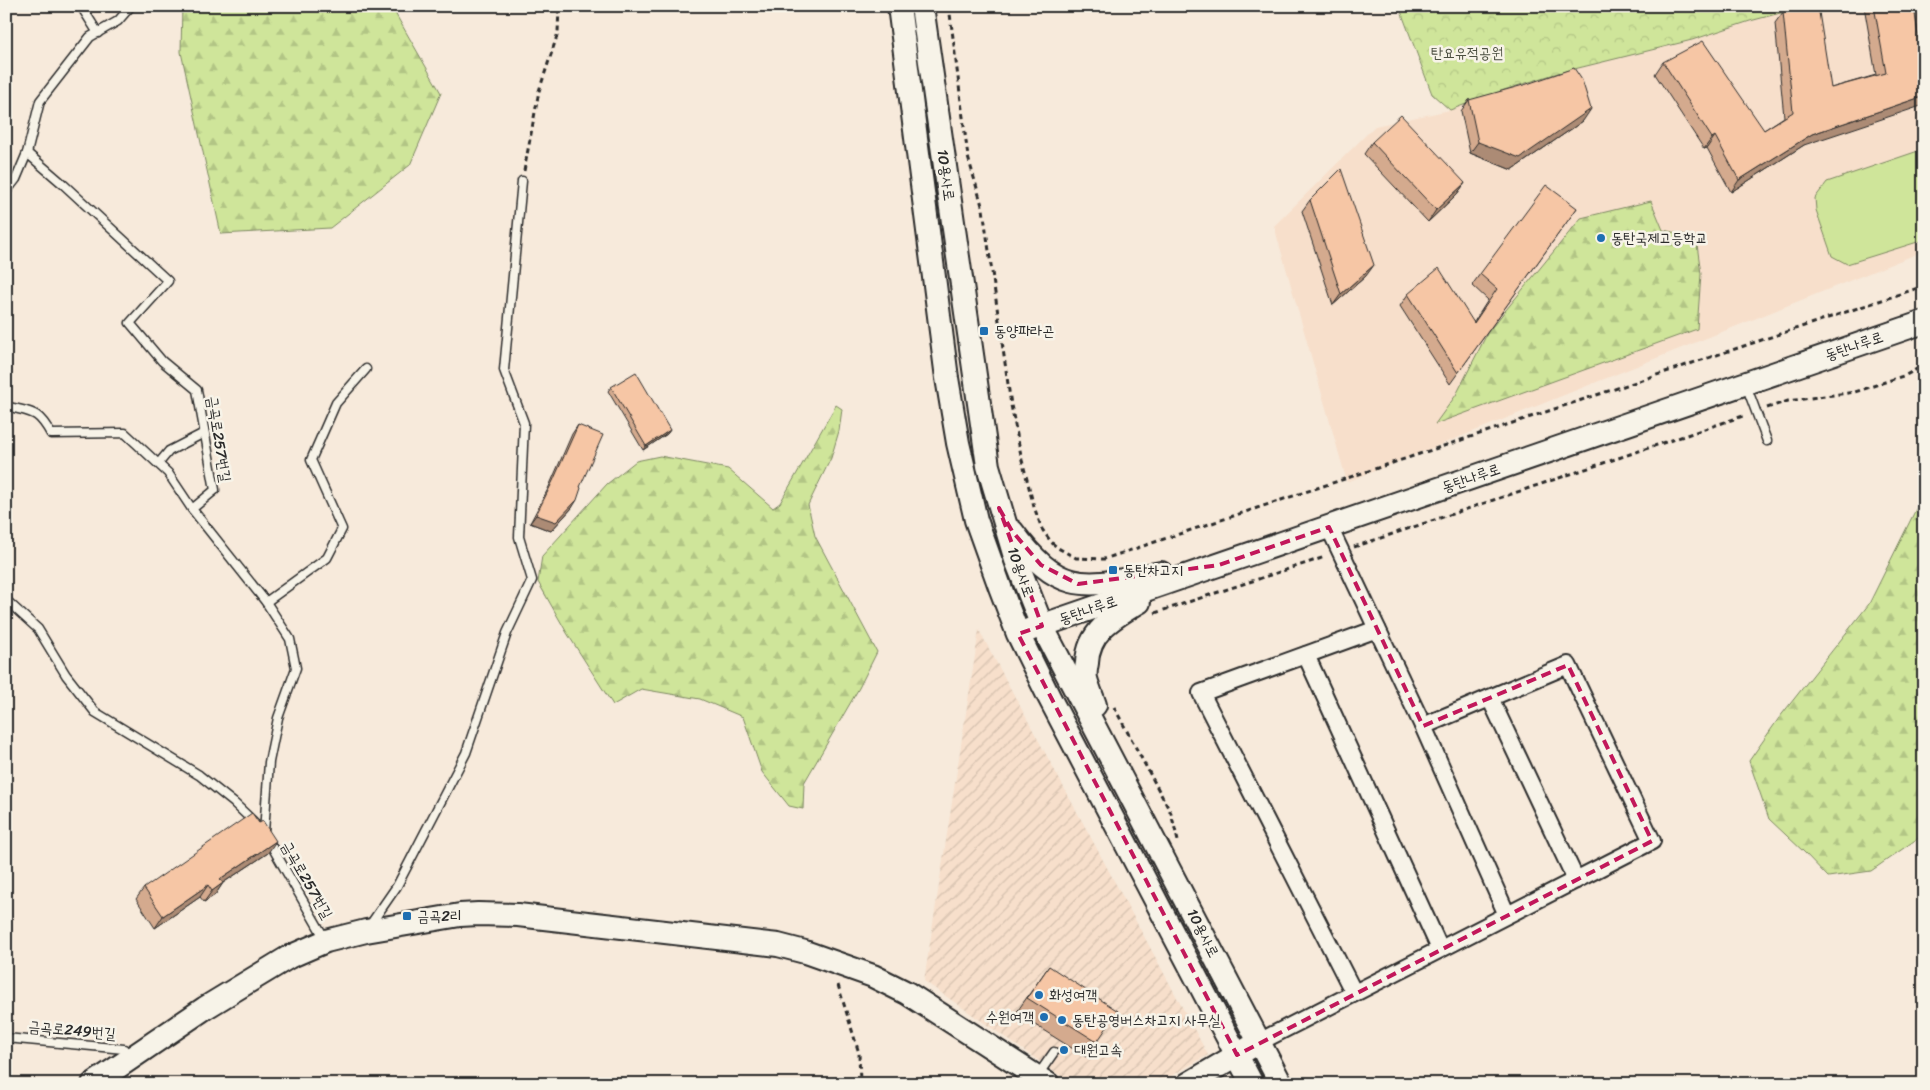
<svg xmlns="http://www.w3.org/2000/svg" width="1930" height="1090" font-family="Sriracha,'Poor Story',sans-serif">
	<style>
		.built { fill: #f7dfcb }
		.industrial { fill: url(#industrial-furrows) }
		.green { fill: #cfe59a; stroke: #7d8862 }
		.forest { fill: url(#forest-firs); stroke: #7d8862 }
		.park { fill: url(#park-crowns); stroke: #7d8862 }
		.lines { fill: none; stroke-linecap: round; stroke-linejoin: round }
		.lane-casing { stroke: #2b2b2b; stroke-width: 11 }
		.street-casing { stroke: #2b2b2b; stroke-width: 20 }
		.secondary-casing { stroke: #2b2b2b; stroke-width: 26 }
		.path { stroke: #2b2b2b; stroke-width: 3; stroke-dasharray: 5 4; stroke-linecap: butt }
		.lane { stroke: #f7f3e8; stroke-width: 8 }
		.street { stroke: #f7f3e8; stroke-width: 16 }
		.secondary { stroke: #f7f3e8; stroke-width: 22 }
		.wall { fill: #d4aa8e; stroke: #2b2b2b }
		.shaded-wall { fill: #ac8b74; stroke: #2b2b2b }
		.building { fill: #f6c6a5; stroke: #2b2b2b }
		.marked { fill: none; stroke: #c2185b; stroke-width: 4; stroke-dasharray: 10 6; stroke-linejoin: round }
		.poi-dot { fill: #1f6fb2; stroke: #f7f3e8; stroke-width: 2 }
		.labels { text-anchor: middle; stroke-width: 5; stroke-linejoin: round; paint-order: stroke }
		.park-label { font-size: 15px; fill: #4c5041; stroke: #f7f3e8 }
		.street-label { font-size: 15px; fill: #2b2b2b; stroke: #f7f3e8 }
		.poi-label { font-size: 15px; fill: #2b2b2b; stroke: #f7f3e8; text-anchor: start }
	</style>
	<defs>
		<pattern id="industrial-furrows" width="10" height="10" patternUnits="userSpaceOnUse" patternTransform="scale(1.25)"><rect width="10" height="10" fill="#f7dfcb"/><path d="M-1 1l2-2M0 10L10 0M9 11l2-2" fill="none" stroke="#d4c0ae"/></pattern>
		<pattern id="forest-firs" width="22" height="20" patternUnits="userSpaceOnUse" patternTransform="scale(1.25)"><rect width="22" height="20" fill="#cfe59a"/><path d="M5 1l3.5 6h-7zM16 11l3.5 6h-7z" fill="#b2c585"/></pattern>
		<pattern id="park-crowns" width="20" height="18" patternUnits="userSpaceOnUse" patternTransform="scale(1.25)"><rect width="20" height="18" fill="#cfe59a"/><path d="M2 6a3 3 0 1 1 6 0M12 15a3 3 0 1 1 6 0" fill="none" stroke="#b2c585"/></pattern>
	</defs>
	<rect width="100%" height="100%" fill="#f7eadb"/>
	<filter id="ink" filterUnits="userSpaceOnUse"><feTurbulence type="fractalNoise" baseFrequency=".02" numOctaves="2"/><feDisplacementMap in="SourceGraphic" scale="10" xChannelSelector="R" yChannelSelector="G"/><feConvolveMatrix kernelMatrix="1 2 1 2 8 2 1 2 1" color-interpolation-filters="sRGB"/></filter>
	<g filter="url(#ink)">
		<polygon class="built" points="1807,6 1924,6 1924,251 1347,482 1274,226 1375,126 1450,110 1504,90 1558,73 1692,40 1750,21"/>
		<polygon class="industrial" points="979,630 1208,1055 1157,1084 1072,1084 924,981"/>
		<polygon class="green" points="1924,149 1924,240 1847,264 1832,256 1816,210 1815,198 1827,182"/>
		<g class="forest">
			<polygon points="182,6 391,6 441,93 410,165 330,228 221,234 181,52"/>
			<polygon points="1651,201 1663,230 1696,237 1701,274 1697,329 1435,424 1456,395 1488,332 1581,218"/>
			<polygon points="836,405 842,409 839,431 831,458 808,505 815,536 877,652 859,688 804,783 803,809 789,806 762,772 743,717 700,699 641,689 613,705 567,633 538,582 542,556 607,484 636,461 660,456 728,469 773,508 780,503"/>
			<polygon points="1924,493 1924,834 1871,871 1828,877 1804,852 1769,819 1749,761 1779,718 1869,604"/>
		</g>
		<polygon class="park" points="1399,6 1807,6 1750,21 1692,40 1558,73 1504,90 1450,110 1432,94"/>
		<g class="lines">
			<defs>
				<g id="lane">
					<polyline points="81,6 98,33"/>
					<polyline points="27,153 40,101 90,37 118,21 131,6"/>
					<polyline points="6,192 16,179 27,153 63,184 168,281 130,323 162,361 197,390 215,490 192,509 266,602 290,639 296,668 278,718 269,762 264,832"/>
					<polyline points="1746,385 1767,441"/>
					<path d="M6 406C32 413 37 409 51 434L125 433 168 473 192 509"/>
					<polyline points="159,463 169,451 204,433"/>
					<polyline points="6,600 38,629 66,675 95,712 199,775 234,803 254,822"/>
					<polyline points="266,602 327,558 342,529 311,460 336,403 366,369"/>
					<polyline points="267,838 325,939"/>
					<polyline points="370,925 397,886 466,753 507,633 532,580 519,537 524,423 504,370 522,181"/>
					<polyline points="6,1038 124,1049 129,1057"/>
					<polyline points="1038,1075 1054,1052"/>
				</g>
				<g id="street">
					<polyline points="1329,527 1423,726"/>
					<polyline points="1306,655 1440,949"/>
					<polyline points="1490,698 1576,880"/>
					<polyline points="1354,993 1201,693 1377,629"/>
					<polyline points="1259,1042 1652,841 1568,665 1423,726 1507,915"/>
				</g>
				<g id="secondary">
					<polyline points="899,6 947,378 958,443 976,520 1000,587 1018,634 1049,697 1252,1084"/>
					<polyline points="922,6 988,466 1016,560 1042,626 1281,1084"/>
					<path d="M1012 531C1062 599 1087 586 1161 573"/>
					<polyline points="1029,630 1924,322"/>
					<path d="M1095 705C1092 696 1088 687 1086 679 1085 674 1086 668 1087 663 1088 631 1114 617 1139 602"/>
					<polyline points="93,1084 205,1008 289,957 326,941 366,931 460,915 478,914 518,915 778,945 805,952 873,976 907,993 1048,1084"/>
					<polyline points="1188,1084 1249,1048"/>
				</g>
			</defs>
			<use href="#lane" class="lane-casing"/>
			<use href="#street" class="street-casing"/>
			<use href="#secondary" class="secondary-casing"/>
			<g class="path">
				<polyline points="949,6 968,157 983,209 1011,405 1022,460 1034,507 1042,529 1051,542 1058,548 1076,558 1104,559 1924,286"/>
				<polyline points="524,171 539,91 558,33 559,6"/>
				<polyline points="1767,408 1788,401 1855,392 1906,375 1924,365"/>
				<polyline points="1354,547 1746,415"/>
				<polyline points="1155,613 1325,557"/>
				<polyline points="1114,707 1171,813 1178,841"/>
				<polyline points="838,985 859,1053 860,1084"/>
			</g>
			<use href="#lane" class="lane"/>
			<use href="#street" class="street"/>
			<use href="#secondary" class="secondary"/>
		</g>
		<g class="wall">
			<polygon points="1864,6 1914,6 1922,64 1804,145 1731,192 1707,148 1704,149 1655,74 1663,62 1764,130 1784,117 1775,23 1783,12 1831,88 1876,75"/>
			<polygon points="1469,100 1583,121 1512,170 1470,153 1461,111"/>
			<polygon points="1372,142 1465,183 1457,194 1428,222 1364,154"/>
			<polygon points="1310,200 1366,276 1333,305 1302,211"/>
			<polygon points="1577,208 1450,384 1400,306 1408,294 1474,322 1488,300 1472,285 1480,274"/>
			<polygon points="611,387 670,430 667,434 643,450 608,391"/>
			<polygon points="578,425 580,487 572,508 551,531 530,523 548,489 572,434"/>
			<polygon points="268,853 223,883 215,895 204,902 200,897 155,928 136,899 144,888"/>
			<polygon points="1049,966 1097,1042 1086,1057 1016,1013"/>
		</g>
		<g class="shaded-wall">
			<polygon points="1924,96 1924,105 1804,145 1731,192 1739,180 1812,134"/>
			<polygon points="1591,109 1583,121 1512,170 1470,153 1478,142"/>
			<polygon points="1715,136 1707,148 1704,149 1712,138"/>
			<polygon points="1465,183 1457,194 1428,222 1436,210"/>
			<polygon points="1374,265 1366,276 1333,305 1341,294"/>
			<polygon points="670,430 667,434 643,450 646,446"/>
			<polygon points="577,500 572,508 551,531 530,523 536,515"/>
			<polygon points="276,841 268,853 212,890 220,879"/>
			<polygon points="223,883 215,895 204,902 212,891"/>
			<polygon points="208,885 200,897 155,928 163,916"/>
		</g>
		<g class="building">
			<polygon points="1812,6 1818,6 1831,88 1886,73 1874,6 1914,6 1922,64 1924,64 1924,96 1812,134 1739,180 1715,136 1712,138 1663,62 1703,41 1764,130 1793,112 1783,12"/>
			<polygon points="1574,68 1582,80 1591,109 1520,158 1478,142 1469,100 1527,84"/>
			<polygon points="1401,115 1465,183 1436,210 1372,142"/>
			<polygon points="1341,169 1374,265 1341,294 1310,200"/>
			<polygon points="1546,185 1577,208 1458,373 1408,294 1439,268 1474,323 1497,289 1480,274"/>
			<polygon points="636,372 670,430 646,446 611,387"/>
			<polygon points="578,425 603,435 580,487 581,488 577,500 556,522 536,515 553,481"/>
			<polygon points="252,813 259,823 263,821 276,841 220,879 223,883 212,891 208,885 163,916 144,888"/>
			<polygon points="1049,966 1118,1011 1097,1042 1027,998"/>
		</g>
	</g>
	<path class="marked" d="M999 508 1012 531 1041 565 1078 584 1219 565 1329 527 1423 726 1568 665 1652 841 1237 1055 1018 634 1042 626Z"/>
	<g class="poi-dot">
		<circle cx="1601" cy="238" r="5"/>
		<rect x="979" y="326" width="10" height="10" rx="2.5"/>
		<rect x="1108" y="565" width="10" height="10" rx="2.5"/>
		<rect x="402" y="911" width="10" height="10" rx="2.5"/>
		<circle cx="1039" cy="995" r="5"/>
		<circle cx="1044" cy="1017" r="5"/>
		<circle cx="1062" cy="1020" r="5"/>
		<circle cx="1064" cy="1050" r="5"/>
	</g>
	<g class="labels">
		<g class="park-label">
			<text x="1467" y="58">탄요유적공원</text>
		</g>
		<g class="street-label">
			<text transform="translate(946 175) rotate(82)" y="5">10용사로</text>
			<text transform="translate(1854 346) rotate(-19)" y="5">동탄나루로</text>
			<text transform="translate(219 439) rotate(81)" y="5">금곡로257번길</text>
			<text transform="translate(1471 478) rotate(-19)" y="5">동탄나루로</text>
			<text transform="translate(1021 572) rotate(70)" y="5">10용사로</text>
			<text transform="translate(1088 610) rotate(-19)" y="5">동탄나루로</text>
			<text transform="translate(307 880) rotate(60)" y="5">금곡로257번길</text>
			<text transform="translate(1203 933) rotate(63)" y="5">10용사로</text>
			<text transform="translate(72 1030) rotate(5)" y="5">금곡로249번길</text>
		</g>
		<g class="poi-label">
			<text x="1611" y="243">동탄국제고등학교</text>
			<text x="994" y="336">동양파라곤</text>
			<text x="1123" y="575">동탄차고지</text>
			<text x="417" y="921">금곡2리</text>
			<text x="1049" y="1000">화성여객</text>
			<text x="1034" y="1022" text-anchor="end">수원여객</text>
			<text x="1072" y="1025">동탄공영버스차고지 사무실</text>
			<text x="1074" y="1055">대원고속</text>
		</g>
	</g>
	<rect width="1930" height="1090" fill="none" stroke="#f7f3e8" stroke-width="25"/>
	<rect x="12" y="12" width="1905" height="1065" fill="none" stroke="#2b2b2b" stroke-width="2" filter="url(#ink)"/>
</svg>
